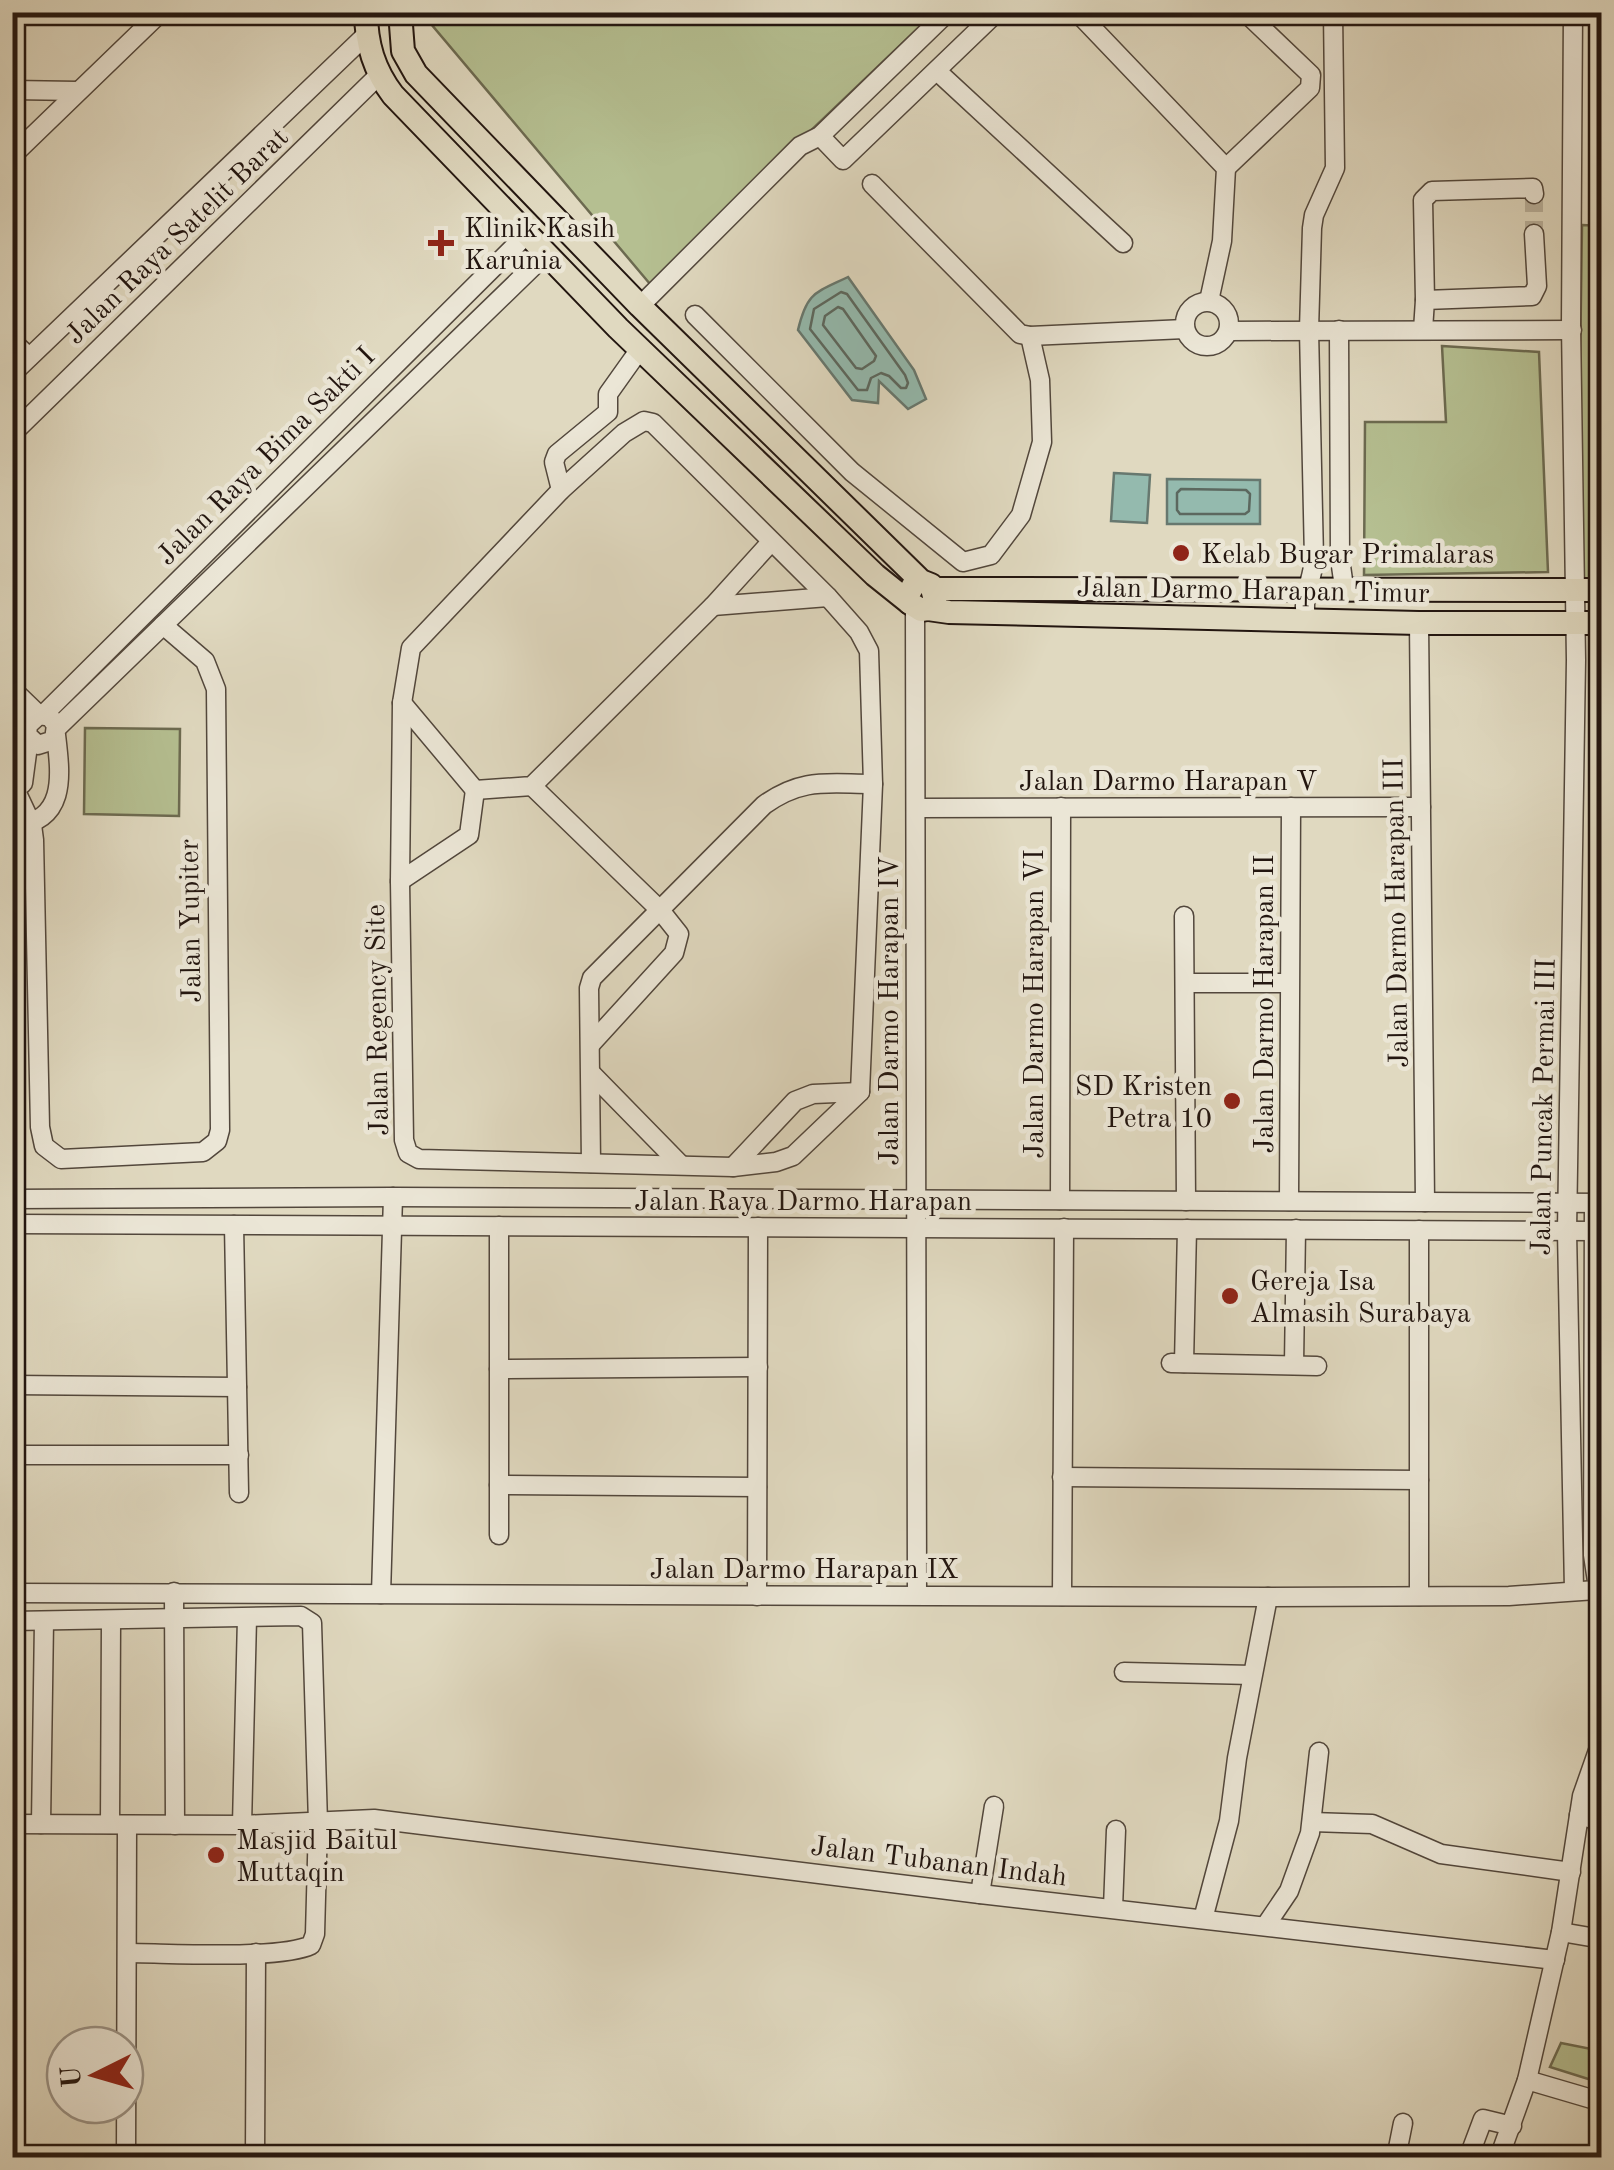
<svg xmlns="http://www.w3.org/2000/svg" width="1614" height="2170" font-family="'Old Standard TT',serif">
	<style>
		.green { fill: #b5bf91; stroke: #6c6a50; stroke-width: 2.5 }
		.water { fill: #94baae; stroke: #67786f; stroke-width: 2.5 }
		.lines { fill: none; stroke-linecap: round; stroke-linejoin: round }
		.shore { stroke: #5c685f; stroke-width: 2.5 }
		.minor-tunnel { stroke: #bab29d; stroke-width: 18; stroke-dasharray: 18 9; stroke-linecap: butt }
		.minor-casing { stroke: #52473c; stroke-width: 21 }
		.major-casing { stroke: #231610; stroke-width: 26 }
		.minor { stroke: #ebe6d6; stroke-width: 18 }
		.major { stroke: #e0d9c0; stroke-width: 22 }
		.poi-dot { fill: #8f2418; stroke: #ebe6d6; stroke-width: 4 }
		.labels { text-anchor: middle; stroke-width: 9; stroke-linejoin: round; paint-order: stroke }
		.poi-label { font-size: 28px; fill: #231610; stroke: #ebe6d6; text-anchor: start }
		.street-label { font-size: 28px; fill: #231610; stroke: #ebe6d6 }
	</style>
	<rect width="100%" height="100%" fill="#e0d9c0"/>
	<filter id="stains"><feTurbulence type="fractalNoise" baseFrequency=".002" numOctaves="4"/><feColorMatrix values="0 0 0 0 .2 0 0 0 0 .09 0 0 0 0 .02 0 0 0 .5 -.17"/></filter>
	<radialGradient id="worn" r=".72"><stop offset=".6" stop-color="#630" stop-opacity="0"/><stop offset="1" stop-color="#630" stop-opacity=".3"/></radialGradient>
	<g class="green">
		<polygon points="426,13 934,13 650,284 426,18"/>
		<polygon points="1582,225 1601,226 1601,580 1577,579"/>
		<polygon points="1442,346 1539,352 1548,572 1364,575 1365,422 1446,422"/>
		<polygon points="85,728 180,729 179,816 84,814"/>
		<polygon points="1561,2043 1596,2050 1601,2046 1601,2083 1550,2067"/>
	</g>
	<g class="water">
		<path d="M848 277 914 370 926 399 908 409 879 381 878 403 852 400 798 330C807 292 815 293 848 277Z"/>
		<polygon points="1114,473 1150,475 1147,523 1111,521"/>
		<polygon points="1167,479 1260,480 1260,524 1167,524"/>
	</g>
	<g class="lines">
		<g class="shore">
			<polygon points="841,292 847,294 905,375 908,383 906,388 901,388 889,376 881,373 871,378 867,390 858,390 810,329 814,309"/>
			<polygon points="838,307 843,309 876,356 874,361 862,369 856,368 823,325 825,316"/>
			<polygon points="1181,489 1246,490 1250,494 1249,511 1245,514 1180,514 1177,510 1177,493"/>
		</g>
		<polyline class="minor-tunnel" points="1534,194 1534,234"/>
		<defs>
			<g id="minor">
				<polyline points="1077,12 1226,168 1222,241 1209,301"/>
				<polyline points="1573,12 1571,326 1576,660 1567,1231 1574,1590"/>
				<polyline points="938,72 1123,243"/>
				<polyline points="12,90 78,91"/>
				<polyline points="820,136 843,160 997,12"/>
				<polyline points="12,156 161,12"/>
				<polyline points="1226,168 1310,88 1311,75 1245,12"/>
				<polyline points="872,184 1020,334 1030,336 1185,329"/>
				<polyline points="1425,300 1423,200 1432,191 1533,188 1534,194"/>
				<circle cx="1207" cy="324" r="22"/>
				<polyline points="640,306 800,146 820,136 948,12"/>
				<polyline points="695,315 852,472 963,562 991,555 1021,515 1042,442 1040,380 1030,336"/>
				<polyline points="1339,330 1340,559 1343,580 1348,591"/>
				<polyline points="1423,330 1425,300 1532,296 1537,286 1534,234"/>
				<polyline points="1229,331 1572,330"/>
				<polyline points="12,341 29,357"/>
				<polyline points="12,374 366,35"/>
				<polygon points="644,421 653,423 828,597 859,632 869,651 873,784 860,1092 793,1156 776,1162 733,1167 419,1159 408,1153 404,1140 400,881 402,703 411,648 561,490 624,433"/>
				<polyline points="12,434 378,76"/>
				<polyline points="561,490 554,462 557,454 608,412 608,394 640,349"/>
				<polyline points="713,606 828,597"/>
				<polyline points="915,607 917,1594"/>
				<path d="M1307 620C1300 600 1313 580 1314 559L1309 330 1312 228 1314 215 1335 168 1333 12"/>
				<polyline points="1419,623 1425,1202"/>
				<polyline points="12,689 39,715"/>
				<polyline points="402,703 475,790 532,786 713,606 771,542"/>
				<polyline points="43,715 526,235"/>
				<polyline points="12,721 38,745 54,740 56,725 50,717 39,715 28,725 27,735"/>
				<polyline points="57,728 545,255"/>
				<polyline points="532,786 660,910 679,934 674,953 591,1044"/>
				<polyline points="16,791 32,825 34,840 40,1127 44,1146 61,1159 203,1152 217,1141 220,1130 216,689 205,661 163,625"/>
				<polyline points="12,792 23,783 29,738"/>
				<polyline points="916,808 1421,807"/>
				<path d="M12 827C67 821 61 777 56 735"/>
				<polyline points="400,881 469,835 475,790"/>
				<polyline points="1184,916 1186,1201"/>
				<polyline points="1185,983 1289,983"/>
				<polyline points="592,1074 681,1165"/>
				<path d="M591 1163 589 988 592 978 764 805C803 777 828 784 873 784"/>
				<polyline points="733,1167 795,1101 813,1094 860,1092"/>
				<polyline points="12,1199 393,1197 1602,1203"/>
				<polyline points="1060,1200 1061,807"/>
				<polyline points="1289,1201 1291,807"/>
				<polyline points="1594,1203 1593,1555 1602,1614"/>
				<polyline points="12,1224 1602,1231"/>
				<polyline points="234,1225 239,1493"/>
				<polyline points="1419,1230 1419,1596"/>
				<polyline points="1171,1363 1317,1366"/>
				<polyline points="1184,1363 1187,1229"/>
				<polyline points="1294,1365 1296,1229"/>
				<polyline points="499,1369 758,1367"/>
				<polyline points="12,1385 237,1387"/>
				<polyline points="12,1455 239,1455"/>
				<polyline points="1062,1477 1419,1480"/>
				<polyline points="499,1485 757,1487"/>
				<polyline points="499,1535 499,1226"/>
				<polyline points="174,1592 175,1825"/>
				<polyline points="12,1593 1268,1597 1509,1596 1596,1590"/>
				<polyline points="381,1594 393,1197"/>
				<polyline points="757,1596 758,1227"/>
				<polyline points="1062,1596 1064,1228"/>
				<path d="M12 1621 301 1616 312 1623 318 1823 315 1934 311 1945C280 1960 168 1953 128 1953"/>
				<polyline points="1124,1672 1252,1675"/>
				<polyline points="1579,1815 1602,1822"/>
				<polyline points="1312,1822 1372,1824 1441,1854 1571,1872"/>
				<polyline points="12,1824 242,1825 374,1819 980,1894 1555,1960"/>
				<polyline points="41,1824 44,1621"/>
				<polyline points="110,1824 111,1622"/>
				<polyline points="242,1825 247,1618"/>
				<polyline points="980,1894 994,1806"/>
				<polyline points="1113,1908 1116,1830"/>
				<polyline points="1203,1919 1229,1821 1237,1758 1268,1597"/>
				<polyline points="1266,1925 1289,1891 1310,1833 1319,1752"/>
				<polyline points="1561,1932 1602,1939"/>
				<polyline points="1527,2080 1602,2102"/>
				<polyline points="126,2158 127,1825"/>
				<polyline points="255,2158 256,1953"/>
				<polyline points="1396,2158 1403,2123"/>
				<polyline points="1479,2158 1471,2151 1483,2119 1512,2126"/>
				<polyline points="1499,2158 1527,2080 1561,1932 1582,1796 1602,1739"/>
			</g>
			<g id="major">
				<path d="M366 12C366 44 374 70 393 95L618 328 875 575 910 603"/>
				<polyline points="400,12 403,51 416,74 640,306 921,581 931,585 935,600 928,609 921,610 910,603 908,595 914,584 921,581"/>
				<polyline points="935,589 1602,590"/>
				<polyline points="928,609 949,612 1419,623 1602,623"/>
			</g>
		</defs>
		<use href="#minor" class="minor-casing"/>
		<use href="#major" class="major-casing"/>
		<use href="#minor" class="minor"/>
		<use href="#major" class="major"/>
	</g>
	<g class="poi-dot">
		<path d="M436 228h10v10h10v10h-10v10h-10v-10h-10v-10h10z"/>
		<circle cx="1181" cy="553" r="10"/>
		<circle cx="1232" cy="1101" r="10"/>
		<circle cx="1230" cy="1296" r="10"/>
		<circle cx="216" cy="1855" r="10"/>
	</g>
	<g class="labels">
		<g class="poi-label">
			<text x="464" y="237">Klinik Kasih<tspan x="464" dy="32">Karunia</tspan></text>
			<text x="1201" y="563">Kelab Bugar Primalaras</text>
			<text x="1212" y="1095" text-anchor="end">SD Kristen<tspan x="1212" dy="32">Petra 10</tspan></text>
			<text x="1250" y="1290">Gereja Isa<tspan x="1250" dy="32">Almasih Surabaya</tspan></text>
			<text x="236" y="1849">Masjid Baitul<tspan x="236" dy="32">Muttaqin</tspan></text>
		</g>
		<g class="street-label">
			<text transform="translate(176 235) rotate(-44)" y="10">Jalan Raya Satelit Barat</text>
			<text transform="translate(265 455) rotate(-45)" y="10">Jalan Raya Bima Sakti I</text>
			<text transform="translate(1253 589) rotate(1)" y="10">Jalan Darmo Harapan Timur</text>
			<text x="1168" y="790">Jalan Darmo Harapan V</text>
			<text transform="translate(1395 913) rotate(-91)" y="10">Jalan Darmo Harapan III</text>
			<text transform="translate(189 921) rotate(-91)" y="10">Jalan Yupiter</text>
			<text transform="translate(1033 1004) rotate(-90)" y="10">Jalan Darmo Harapan VI</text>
			<text transform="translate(1263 1004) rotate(-90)" y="10">Jalan Darmo Harapan II</text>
			<text transform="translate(888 1011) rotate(-90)" y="10">Jalan Darmo Harapan IV</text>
			<text transform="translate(376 1020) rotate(-91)" y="10">Jalan Regency Site</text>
			<text transform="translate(1542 1107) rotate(-89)" y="10">Jalan Puncak Permai III</text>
			<text x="803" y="1210">Jalan Raya Darmo Harapan</text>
			<text x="804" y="1578">Jalan Darmo Harapan IX</text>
			<text transform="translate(939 1860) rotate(7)" y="10">Jalan Tubanan Indah</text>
		</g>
	</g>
	<rect width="1614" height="2170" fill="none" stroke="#e0d9c0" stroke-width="50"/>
	<rect x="15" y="15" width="1584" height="2140" fill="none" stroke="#231610" stroke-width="5"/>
	<rect x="25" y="25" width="1564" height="2120" fill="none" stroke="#231610" stroke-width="2.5"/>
	<g transform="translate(95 2075) rotate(265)"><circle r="48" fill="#ebe6d6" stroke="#9b9387" stroke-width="2.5"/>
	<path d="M0-8L18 38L0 25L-18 38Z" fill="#8f2418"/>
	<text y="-15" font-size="28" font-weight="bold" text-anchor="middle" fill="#231610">U</text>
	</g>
	<rect width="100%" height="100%" filter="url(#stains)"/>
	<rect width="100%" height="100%" fill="url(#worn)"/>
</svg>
